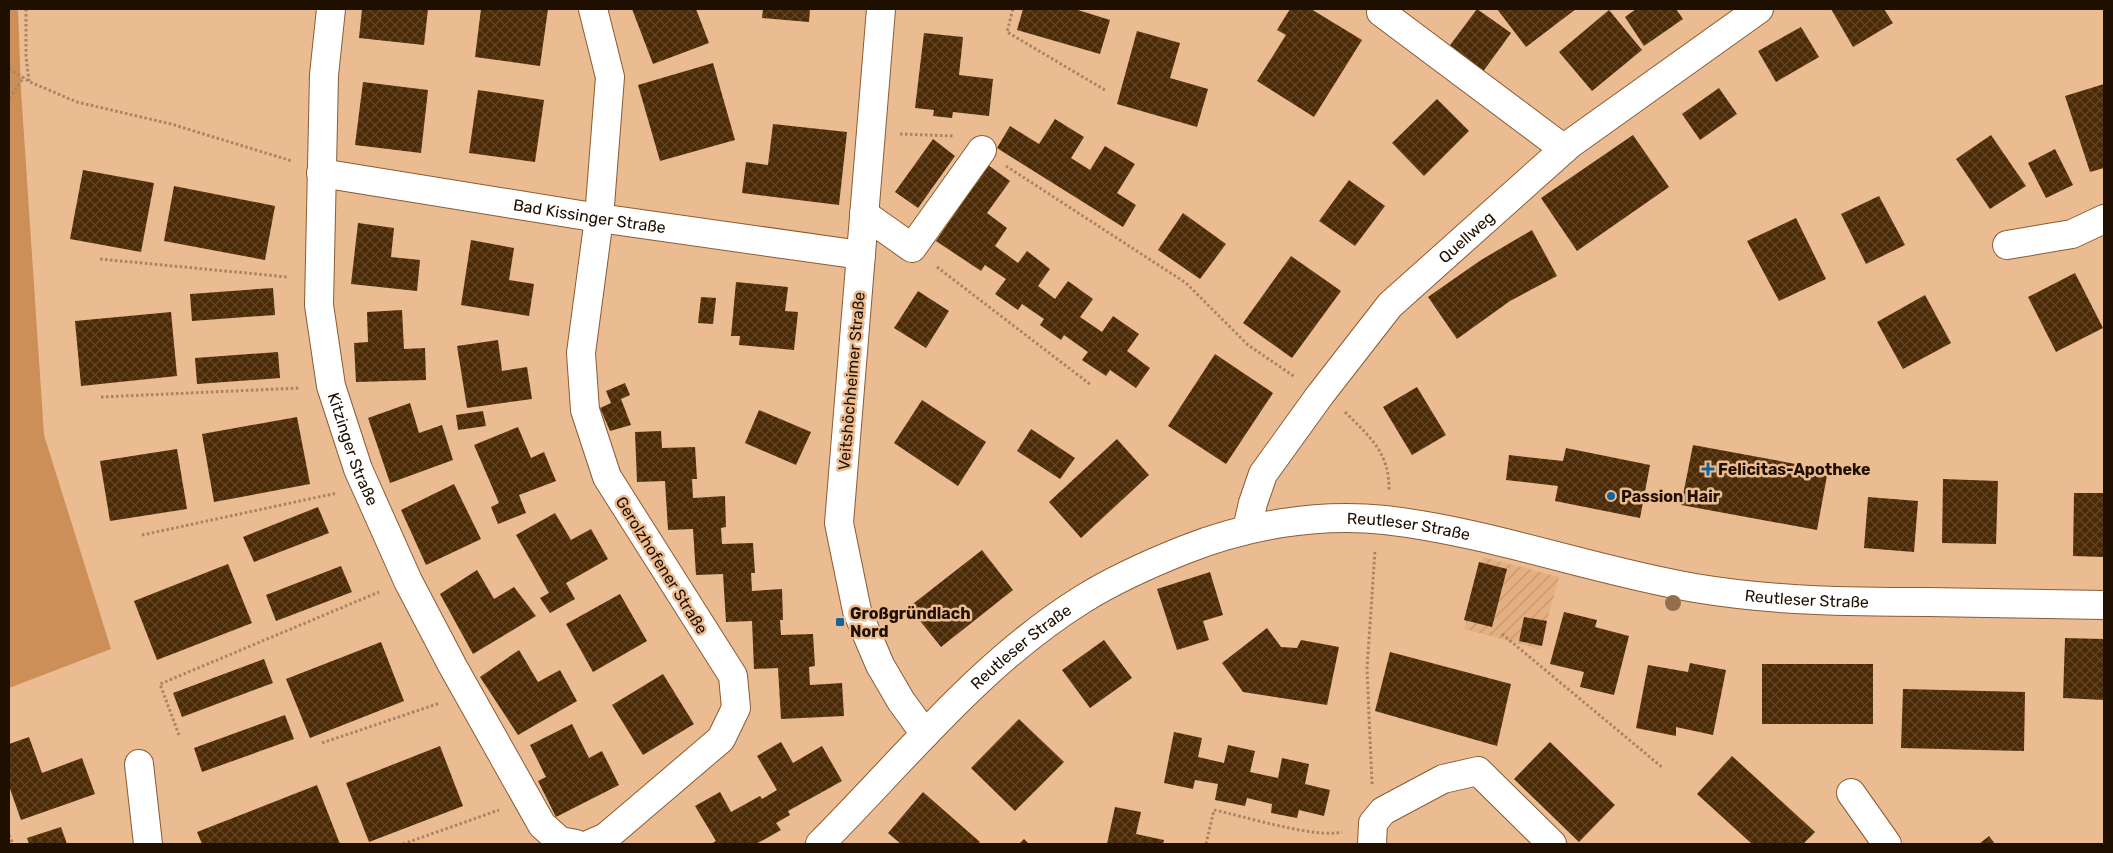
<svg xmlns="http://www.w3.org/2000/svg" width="2113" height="853" font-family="Rubik,sans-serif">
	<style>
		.industrial { fill: url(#industrial-furrows) }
		.grass { fill: #cc8f57 }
		.building { fill: url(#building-cross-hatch) }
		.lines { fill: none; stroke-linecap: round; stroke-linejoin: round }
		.minor-casing { stroke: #885d36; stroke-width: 30 }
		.path { stroke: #a98463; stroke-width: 3; stroke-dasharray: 2.5 2.5; stroke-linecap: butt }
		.minor { stroke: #fff; stroke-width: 28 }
		.tree { fill: #946f4d }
		.poi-dot { fill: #146597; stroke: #ebbb91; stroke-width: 2 }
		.labels { text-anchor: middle; stroke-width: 5; stroke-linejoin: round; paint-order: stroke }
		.street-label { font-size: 16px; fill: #1f0f01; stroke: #ebbb91 }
		.poi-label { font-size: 16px; font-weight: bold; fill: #1f0f01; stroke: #ebbb91; text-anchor: start }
	</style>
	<defs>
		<pattern id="industrial-furrows" width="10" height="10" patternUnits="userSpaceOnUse" patternTransform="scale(1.25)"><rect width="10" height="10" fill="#e5b081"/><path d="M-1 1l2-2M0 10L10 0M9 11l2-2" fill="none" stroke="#c4966e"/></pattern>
		<pattern id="building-cross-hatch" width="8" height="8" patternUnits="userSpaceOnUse" patternTransform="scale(1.25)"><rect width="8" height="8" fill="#4c2a05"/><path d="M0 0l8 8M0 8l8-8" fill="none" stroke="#624628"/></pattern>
	</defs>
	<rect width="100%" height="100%" fill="#ebbb91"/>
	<polygon class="industrial" points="1483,557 1559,577 1539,649 1464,629"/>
	<polygon class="grass" points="9,9 18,9 21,90 44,435 111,649 9,688"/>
	<g class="building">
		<polygon points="362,9 428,9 424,45 359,38"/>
		<polygon points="481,9 548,9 540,66 475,57"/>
		<polygon points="632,9 696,9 709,43 653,64"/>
		<polygon points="763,9 810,9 809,22 762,18"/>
		<polygon points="1023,9 1078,9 1078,10 1110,20 1100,54 1017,30"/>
		<polygon points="1290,9 1311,9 1362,40 1314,117 1257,81 1286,35 1277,30"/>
		<polygon points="1477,9 1511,33 1482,73 1448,48"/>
		<polygon points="1497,9 1576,9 1526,47"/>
		<polygon points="1636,9 1676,9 1683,19 1644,46 1625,17"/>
		<polygon points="1831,9 1884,9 1893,23 1853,47"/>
		<polygon points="1609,10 1642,50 1592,91 1559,52"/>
		<polygon points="1801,27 1819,57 1776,82 1758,51"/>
		<polygon points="1137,31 1180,43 1170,78 1208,89 1197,127 1117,104"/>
		<polygon points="924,33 963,37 959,75 993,79 989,116 953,112 952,118 933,116 934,110 915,108"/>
		<polygon points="713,63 735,140 660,161 638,85"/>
		<polygon points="363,82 428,90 421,153 355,145"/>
		<polygon points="2104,84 2104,168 2090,172 2065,96"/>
		<polygon points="1719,88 1737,114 1700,140 1682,114"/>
		<polygon points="478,90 544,100 535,162 469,153"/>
		<polygon points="1437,99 1469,131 1424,176 1392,143"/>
		<polygon points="1055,119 1084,137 1071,158 1090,170 1105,146 1135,164 1117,193 1136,205 1123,227 997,148 1010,126 1039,144"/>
		<polygon points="773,124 847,132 839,205 742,193 746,162 768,165"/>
		<polygon points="1633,135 1669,187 1577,251 1541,198"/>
		<polygon points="1991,135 2026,186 1990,209 1956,159"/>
		<polygon points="933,139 955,156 918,208 895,192"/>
		<polygon points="2055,149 2073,185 2046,198 2028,163"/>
		<polygon points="988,165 1010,181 987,213 1007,228 995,246 1018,263 1027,251 1050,269 1038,286 1055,299 1068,281 1093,299 1080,317 1102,332 1113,316 1139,334 1127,351 1150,368 1136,388 1110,370 1106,376 1082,360 1088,352 1064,335 1061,340 1040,325 1044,319 1022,304 1018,310 995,294 1006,279 985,265 981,271 936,241"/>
		<polygon points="83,170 154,183 141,252 70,239"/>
		<polygon points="1349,180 1385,206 1355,246 1319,221"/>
		<polygon points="174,186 275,206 265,260 164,241"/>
		<polygon points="1879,196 1905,245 1866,264 1841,214"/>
		<polygon points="1183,213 1226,244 1200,279 1158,250"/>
		<polygon points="1796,218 1826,279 1779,301 1747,241"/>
		<polygon points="358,223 394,228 391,257 420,260 417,291 351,284"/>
		<polygon points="1532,230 1557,276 1510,301 1457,339 1428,297 1481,260"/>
		<polygon points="471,240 514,248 509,280 534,284 529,316 461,305"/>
		<polygon points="1291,256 1341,291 1292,358 1243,323"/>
		<polygon points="2075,273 2103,328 2056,352 2028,297"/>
		<polygon points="736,282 788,287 785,311 798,312 794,350 739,345 740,336 731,336"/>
		<polygon points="273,288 275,315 192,321 190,294"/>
		<polygon points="918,291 949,311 926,348 894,328"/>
		<polygon points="1925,295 1951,343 1903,369 1877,322"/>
		<polygon points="701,297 716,298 713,324 698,323"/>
		<polygon points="402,310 404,349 425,348 426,380 356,382 354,343 368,342 367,312"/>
		<polygon points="171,312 177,376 81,386 75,321"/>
		<polygon points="498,340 502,371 527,367 532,399 467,408 457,346"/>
		<polygon points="278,352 280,378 197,384 195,358"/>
		<polygon points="1215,354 1273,393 1226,464 1168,426"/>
		<polygon points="625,383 630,395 621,399 631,425 610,431 600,408 611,403 606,391"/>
		<polygon points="1417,387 1446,435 1412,455 1383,407"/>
		<polygon points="922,400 986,442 958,486 894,443"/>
		<polygon points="410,403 419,433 442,425 453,460 390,483 368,418"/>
		<polygon points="759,410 811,432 796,465 745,443"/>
		<polygon points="483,411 486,426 458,430 456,415"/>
		<polygon points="297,417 310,484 214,502 202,434"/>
		<polygon points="518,427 531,458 544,452 556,481 519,495 526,513 498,524 491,507 499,503 474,445"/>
		<polygon points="1031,429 1075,458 1060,479 1017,451"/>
		<polygon points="661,431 662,448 695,447 697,479 692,479 693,498 725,496 726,527 721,528 722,544 753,543 755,573 751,573 752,591 782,589 783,620 780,620 781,635 813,634 815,666 809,667 810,685 842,683 844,716 781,719 778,668 754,669 752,621 726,622 723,574 696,575 693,529 668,530 665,481 637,482 635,432"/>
		<polygon points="1117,439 1149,475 1081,538 1049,502"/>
		<polygon points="1693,445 1828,470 1817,530 1681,505"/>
		<polygon points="1566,448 1650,465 1640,518 1555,501 1558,486 1506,480 1509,455 1563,461"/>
		<polygon points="177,449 187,509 110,521 100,461"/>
		<polygon points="1943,479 1998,481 1996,544 1942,543"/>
		<polygon points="454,484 481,539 426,565 401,510"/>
		<polygon points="2074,493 2104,493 2104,557 2073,556"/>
		<polygon points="1868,497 1918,501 1914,552 1864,548"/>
		<polygon points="318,507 329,533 254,562 243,537"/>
		<polygon points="555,513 571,540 591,529 608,559 566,583 575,599 550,613 540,598 549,593 516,535"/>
		<polygon points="982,550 1013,590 941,647 909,607"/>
		<polygon points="1479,562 1507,569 1492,627 1464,620"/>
		<polygon points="228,564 252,623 157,660 134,601"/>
		<polygon points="341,566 352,592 276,621 266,595"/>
		<polygon points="477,570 494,599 514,587 536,616 473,654 440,594"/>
		<polygon points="1210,572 1223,615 1203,621 1209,640 1177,650 1157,589"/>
		<polygon points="620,594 647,641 593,672 566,624"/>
		<polygon points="1564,612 1597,620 1595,627 1629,636 1614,695 1580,687 1584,672 1550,664"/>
		<polygon points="1524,617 1547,621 1542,646 1519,641"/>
		<polygon points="1267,628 1281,647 1297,648 1301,640 1339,647 1327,705 1243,692 1222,663"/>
		<polygon points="2065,638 2104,639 2104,700 2063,698"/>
		<polygon points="1104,640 1132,678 1090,708 1062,670"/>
		<polygon points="381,642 404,701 310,738 286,679"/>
		<polygon points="519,650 538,682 560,670 577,701 518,735 480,677"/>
		<polygon points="1390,652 1511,684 1497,746 1375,711"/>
		<polygon points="264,659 273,683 182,717 173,693"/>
		<polygon points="1690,663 1726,670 1713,735 1676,727 1676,736 1636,728 1648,665 1688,672"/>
		<rect x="1762" y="664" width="111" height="60"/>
		<polygon points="663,674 694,724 643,755 612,705"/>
		<polygon points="1903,689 2025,692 2024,751 1901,748"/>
		<polygon points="285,715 294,739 202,772 194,748"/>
		<polygon points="1019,719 1064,762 1015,811 971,768"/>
		<polygon points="572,724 589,758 602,751 619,785 556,817 538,781 546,777 530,745"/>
		<polygon points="1174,732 1202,738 1198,757 1224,763 1228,745 1255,751 1250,772 1278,778 1282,758 1309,764 1305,784 1330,790 1324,816 1299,810 1297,818 1271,813 1272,804 1247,798 1245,806 1215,800 1218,784 1195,780 1193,789 1164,783"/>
		<polygon points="29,737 42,773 82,758 95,794 21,820 9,786 9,744"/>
		<polygon points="781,742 793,763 822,746 842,781 788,811 790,815 776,823 781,830 756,844 711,844 716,841 695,806 720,792 731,812 760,796 762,799 777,790 757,756"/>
		<polygon points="1550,742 1615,805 1579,842 1514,779"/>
		<polygon points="440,746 463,806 369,842 346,783"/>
		<polygon points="1732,756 1815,832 1803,844 1752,844 1697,794"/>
		<polygon points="317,785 340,844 202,844 197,832"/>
		<polygon points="923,792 980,842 978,844 901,844 888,833"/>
		<polygon points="1115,807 1141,812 1136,834 1164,840 1163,844 1107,844"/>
		<polygon points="61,827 67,844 29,844 27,838"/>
		<polygon points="1989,836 1995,844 1979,844"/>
		<polygon points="1024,839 1029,844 1019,844"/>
	</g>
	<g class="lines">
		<defs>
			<g id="minor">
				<path id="s1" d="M331 9 324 75 319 305 331 386 358 469 408 581 452 665 542 825 560 841 576 844"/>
				<polyline points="881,9 839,523 857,611 880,665 901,701 925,734"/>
				<polyline points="1381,12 1564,149"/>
				<path id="s2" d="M321 173 599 218 861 255"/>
				<polyline points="864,214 912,248 982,150"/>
				<polyline points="2007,245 2072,234 2104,219"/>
				<path id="s3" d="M1247 529 1253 503 1263 474 1320 395 1390 305 1570 144 1759 9"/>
				<polyline points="139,764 148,844"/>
				<polyline points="1851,793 1887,844"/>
				<polyline points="590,844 606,837 721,739 736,708 733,676 607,477 585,410 581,353 599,218 610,77 593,9"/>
				<path id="s4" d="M820 844C904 760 980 663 1083 599 1115 579 1149 564 1184 550 1247 525 1317 513 1385 520 1490 532 1591 570 1695 588 1772 601 1850 602 1928 602 1987 603 2045 604 2104 605"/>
				<polyline points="1372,844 1373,823 1383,811 1443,779 1478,771 1552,844"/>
			</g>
		</defs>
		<use href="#minor" class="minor-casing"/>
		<g class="path">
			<polyline points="26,9 26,56 29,81"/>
			<polyline points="1013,9 1007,32 1105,90"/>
			<polyline points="9,69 30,82 77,102 171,124 292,161"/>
			<polyline points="9,98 24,77"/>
			<polyline points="900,134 954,136"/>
			<polyline points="1006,166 1186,283 1248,345 1295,377"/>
			<polyline points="100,259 288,277"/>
			<polyline points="937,267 1091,385"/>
			<polyline points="101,397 300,388"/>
			<path d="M1345 412C1369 436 1390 453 1389 490"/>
			<polyline points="142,535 337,493"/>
			<polyline points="1502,634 1663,768"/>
			<polyline points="179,735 160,684 379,592"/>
			<polyline points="322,743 440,703"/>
			<polyline points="1372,784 1367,669 1375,550"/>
			<polyline points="9,835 13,844"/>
			<polyline points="403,844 499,810"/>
			<path d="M1206 844 1214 810C1243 816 1317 839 1342 832"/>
		</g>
		<use href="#minor" class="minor"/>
	</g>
	<circle class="tree" cx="1673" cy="603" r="8"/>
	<g class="poi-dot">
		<path d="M1705.5 461.5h5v5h5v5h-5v5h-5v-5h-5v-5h5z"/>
		<circle cx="1611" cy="496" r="5"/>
		<rect x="835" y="617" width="10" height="10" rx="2.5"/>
	</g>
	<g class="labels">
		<g class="street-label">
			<text dy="6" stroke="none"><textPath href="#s2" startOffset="272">Bad Kissinger Straße</textPath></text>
			<text dy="6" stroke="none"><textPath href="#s3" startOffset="371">Quellweg</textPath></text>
			<text transform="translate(851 381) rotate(-85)" y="6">Veitshöchheimer Straße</text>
			<text dy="6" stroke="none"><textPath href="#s1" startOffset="445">Kitzinger Straße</textPath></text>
			<text dy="6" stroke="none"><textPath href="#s4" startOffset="702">Reutleser Straße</textPath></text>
			<text transform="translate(662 565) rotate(58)" y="6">Gerolzhofener Straße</text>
			<text dy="6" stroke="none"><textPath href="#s4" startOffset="1108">Reutleser Straße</textPath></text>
			<text dy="6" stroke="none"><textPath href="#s4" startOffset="282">Reutleser Straße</textPath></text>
		</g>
		<g class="poi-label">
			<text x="1718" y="475">Felicitas-Apotheke</text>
			<text x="1621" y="502">Passion Hair</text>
			<text x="850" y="619">Großgründlach<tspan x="850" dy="18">Nord</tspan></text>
		</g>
	</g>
	<rect width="2113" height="853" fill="none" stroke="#1f0f01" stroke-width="20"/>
</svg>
